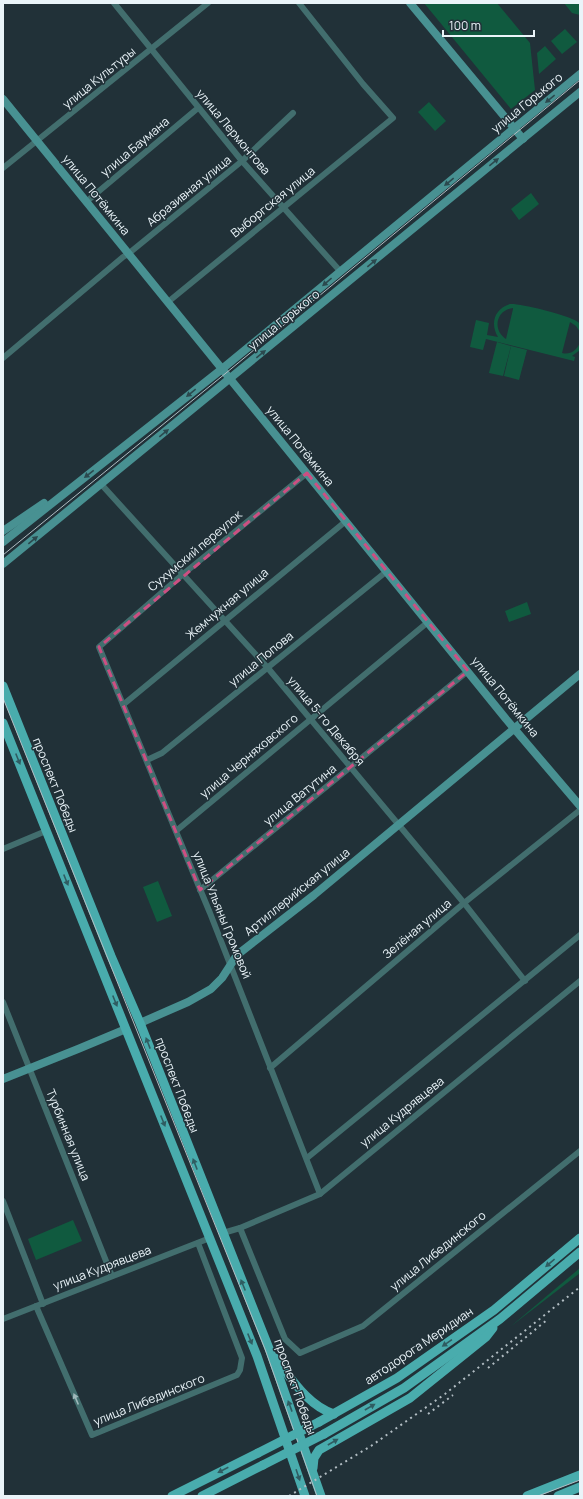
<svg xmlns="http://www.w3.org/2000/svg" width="583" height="1499" font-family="Manrope,sans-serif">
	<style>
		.green { fill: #105a3f; fill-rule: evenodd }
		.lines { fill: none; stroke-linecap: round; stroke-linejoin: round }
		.street { stroke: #426e6e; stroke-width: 6 }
		.secondary { stroke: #489192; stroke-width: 8 }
		.primary { stroke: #49acad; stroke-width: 9 }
		.tram { stroke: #b2bdc3; stroke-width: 1 }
		.rail { stroke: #b2bdc3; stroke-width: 2; stroke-dasharray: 2 4; stroke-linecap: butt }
		.primary-bridge { stroke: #49acad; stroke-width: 9 }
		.oneway { fill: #2b494e }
		.oneway2 { fill: #2f5c61 }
		.oneway3 { fill: #9eb8ba }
		.marked { fill: none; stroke: #cc4f82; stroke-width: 3; stroke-dasharray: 8 5; stroke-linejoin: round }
		.labels { text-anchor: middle; stroke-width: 3; stroke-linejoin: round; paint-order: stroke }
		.street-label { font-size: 12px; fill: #eaf4f9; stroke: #213138 }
	</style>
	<rect width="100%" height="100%" fill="#213138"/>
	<g class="green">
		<polygon points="424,3 497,3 530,43 535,90 511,109"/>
		<polygon points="564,3 580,3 580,15 572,13"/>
		<polygon points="565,29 577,42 562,54 551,41"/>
		<polygon points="545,46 556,59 539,74 537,53"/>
		<polygon points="429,102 446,121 435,131 418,112"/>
		<polygon points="531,193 539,204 519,220 511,209"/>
		<path d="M510 304C519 303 563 314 572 319 576 320 578 322 580 324V332L576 326 570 322 562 353C570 355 576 351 580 343V350L572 356 575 357 574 361 486 339 483 350 470 347 476 320 489 323 487 335 498 337C490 324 494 309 510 304ZM513 308V309L506 339C492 330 496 310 513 308Z"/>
		<polygon points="497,342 511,346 503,376 489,373"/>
		<polygon points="511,346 527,350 519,380 504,376"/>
		<polygon points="527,602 531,614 509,622 505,611"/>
		<polygon points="158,881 172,916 157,922 143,887"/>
		<polygon points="73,1220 82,1241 36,1260 28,1239"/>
		<polygon points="580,1268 580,1273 510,1327"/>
	</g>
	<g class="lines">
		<g class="street">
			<polyline points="114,3 242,161 340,271"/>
			<polyline points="3,168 208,3"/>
			<polyline points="86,202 198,108"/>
			<polyline points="168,302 393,118 363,84 299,3"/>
			<polyline points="3,358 123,257 128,254 242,161 293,113"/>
			<polyline points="307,473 182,575 99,647 210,913 320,1194"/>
			<polyline points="101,484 267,667 464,903 525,981"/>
			<polyline points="124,704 346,521"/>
			<polyline points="147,760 162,753 387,571"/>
			<polyline points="176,831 428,622"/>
			<polyline points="3,849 46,831"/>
			<polyline points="200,890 468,671"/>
			<polyline points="3,1002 112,1276"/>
			<polyline points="270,1068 464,903 580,810"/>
			<polyline points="307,1158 580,935"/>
			<polyline points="3,1201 43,1304"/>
			<polyline points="240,1228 285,1339 300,1353 363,1326 580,1151"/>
			<polyline points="223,1233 240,1228 320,1194 580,981"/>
			<polyline points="36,1306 92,1435 237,1375 240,1370 242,1358 198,1243"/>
			<polyline points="3,1319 210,1238"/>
		</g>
		<g class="secondary">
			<polyline points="410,3 523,139"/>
			<polyline points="3,99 506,719 580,806"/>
			<polyline points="3,531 44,503"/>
			<polyline points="3,542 222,369 580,74"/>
			<polyline points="3,564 580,92"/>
			<polyline points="140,1023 188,1002 211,989 222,978 237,955 314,895 580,674"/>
			<polyline points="3,1079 78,1049 126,1029"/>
		</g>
		<g class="primary">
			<polyline points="3,686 111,956 140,1023 270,1351 321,1496"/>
			<polyline points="3,723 257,1356 305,1496"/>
			<path d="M275 1358C291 1378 308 1406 334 1414"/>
			<polyline points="319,1422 397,1378 494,1310 580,1238"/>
			<polyline points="324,1434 404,1388 500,1319 580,1252"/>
			<polyline points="313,1468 314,1458 319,1450 410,1398 486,1337 493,1328"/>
			<polyline points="172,1496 258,1453"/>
			<polyline points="202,1496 263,1465"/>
			<polyline points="527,1496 580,1475"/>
			<polyline points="558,1496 580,1487"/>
		</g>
		<g class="tram">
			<polyline points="3,555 226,373 580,80"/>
			<polyline points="3,698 265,1349 317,1496"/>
			<polyline points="538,1496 580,1480"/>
		</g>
		<g class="rail">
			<polyline points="488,1368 547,1320"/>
			<polyline points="428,1414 453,1395"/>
			<polyline points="289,1496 371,1446 445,1394 580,1287"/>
		</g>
		<g class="primary-bridge">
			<polyline points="258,1453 319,1422"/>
			<polyline points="263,1465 324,1434"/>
		</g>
	</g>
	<defs><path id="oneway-solid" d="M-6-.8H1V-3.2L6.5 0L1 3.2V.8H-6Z"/></defs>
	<g class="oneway">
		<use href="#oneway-solid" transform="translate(550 99) rotate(141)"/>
		<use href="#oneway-solid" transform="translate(494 162) rotate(-39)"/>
		<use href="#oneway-solid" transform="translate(449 182) rotate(141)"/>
		<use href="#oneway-solid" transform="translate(372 263) rotate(-39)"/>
		<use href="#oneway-solid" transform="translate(327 282) rotate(140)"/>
		<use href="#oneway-solid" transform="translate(261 354) rotate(-39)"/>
		<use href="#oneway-solid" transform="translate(191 393) rotate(141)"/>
		<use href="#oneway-solid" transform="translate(164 433) rotate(-39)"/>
		<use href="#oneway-solid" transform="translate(89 474) rotate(142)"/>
		<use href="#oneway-solid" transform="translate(33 540) rotate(-39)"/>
	</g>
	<g class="oneway2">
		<use href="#oneway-solid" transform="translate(18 759) rotate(68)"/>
		<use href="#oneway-solid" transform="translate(66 880) rotate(68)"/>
		<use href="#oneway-solid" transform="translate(115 1001) rotate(68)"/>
		<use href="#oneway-solid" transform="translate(148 1043) rotate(-111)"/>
		<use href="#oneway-solid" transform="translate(163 1121) rotate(68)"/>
		<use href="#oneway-solid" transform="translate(195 1164) rotate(-111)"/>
		<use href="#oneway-solid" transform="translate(550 1263) rotate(140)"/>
		<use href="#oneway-solid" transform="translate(243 1285) rotate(-112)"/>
		<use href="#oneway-solid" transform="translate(250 1339) rotate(68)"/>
		<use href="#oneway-solid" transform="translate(447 1343) rotate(145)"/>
		<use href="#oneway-solid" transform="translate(290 1406) rotate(-110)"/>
		<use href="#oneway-solid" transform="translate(370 1407) rotate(-30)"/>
		<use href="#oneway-solid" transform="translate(333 1442) rotate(-30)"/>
		<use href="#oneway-solid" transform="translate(223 1470) rotate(153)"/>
		<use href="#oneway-solid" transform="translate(298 1475) rotate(71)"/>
	</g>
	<use class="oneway3" href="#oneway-solid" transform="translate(76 1399) rotate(-113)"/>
	<path class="marked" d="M307 473 468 671 200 890 99 647Z"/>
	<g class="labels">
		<g class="street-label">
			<text transform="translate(99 78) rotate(-39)" y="4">улица Культуры</text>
			<text transform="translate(527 103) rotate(-39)" y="4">улица Горького</text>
			<text transform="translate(233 132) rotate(50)" y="4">улица Лермонтова</text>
			<text transform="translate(135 147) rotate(-40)" y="4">улица Баумана</text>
			<text transform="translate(189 191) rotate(-39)" y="4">Абразивная улица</text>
			<text transform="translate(96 195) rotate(51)" y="4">улица Потёмкина</text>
			<text transform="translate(273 202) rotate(-39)" y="4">Выборгская улица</text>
			<text transform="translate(284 320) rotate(-39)" y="4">улица Горького</text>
			<text transform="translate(300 446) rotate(51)" y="4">улица Потёмкина</text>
			<text transform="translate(195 551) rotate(-40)" y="4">Сухумский переулок</text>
			<text transform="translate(227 604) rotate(-40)" y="4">Жемчужная улица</text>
			<text transform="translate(261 659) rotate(-39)" y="4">улица Попова</text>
			<text transform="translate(505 697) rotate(51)" y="4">улица Потёмкина</text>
			<text transform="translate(326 721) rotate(50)" y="4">улица 5-го Декабря</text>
			<text transform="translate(249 756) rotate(-40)" y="4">улица Черняховского</text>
			<text transform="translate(55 785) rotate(68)" y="4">проспект Победы</text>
			<text transform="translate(300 795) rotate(-39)" y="4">улица Ватутина</text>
			<text transform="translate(297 892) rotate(-39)" y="4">Артиллерийская улица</text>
			<text transform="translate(222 915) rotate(68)" y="4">улица Ульяны Громовой</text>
			<text transform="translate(417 929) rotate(-40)" y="4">Зелёная улица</text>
			<text transform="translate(177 1085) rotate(69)" y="4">проспект Победы</text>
			<text transform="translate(402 1112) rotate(-39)" y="4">улица Кудрявцева</text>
			<text transform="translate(68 1135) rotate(68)" y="4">Турбинная улица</text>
			<text transform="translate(438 1251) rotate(-39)" y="4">улица Либединского</text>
			<text transform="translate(102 1268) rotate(-21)" y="4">улица Кудрявцева</text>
			<text transform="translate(419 1346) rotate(-34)" y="4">автодорога Меридиан</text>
			<text transform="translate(295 1387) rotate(70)" y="4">проспект Победы</text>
			<text transform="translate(149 1400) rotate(-22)" y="4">улица Либединского</text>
		</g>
	</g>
	<rect width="583" height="1499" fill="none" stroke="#eaf4f9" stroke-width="8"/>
	<path d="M443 30v6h91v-6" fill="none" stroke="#eaf4f9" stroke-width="2"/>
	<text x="449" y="30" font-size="12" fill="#eaf4f9" stroke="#213138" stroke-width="3" paint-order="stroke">100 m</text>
</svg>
